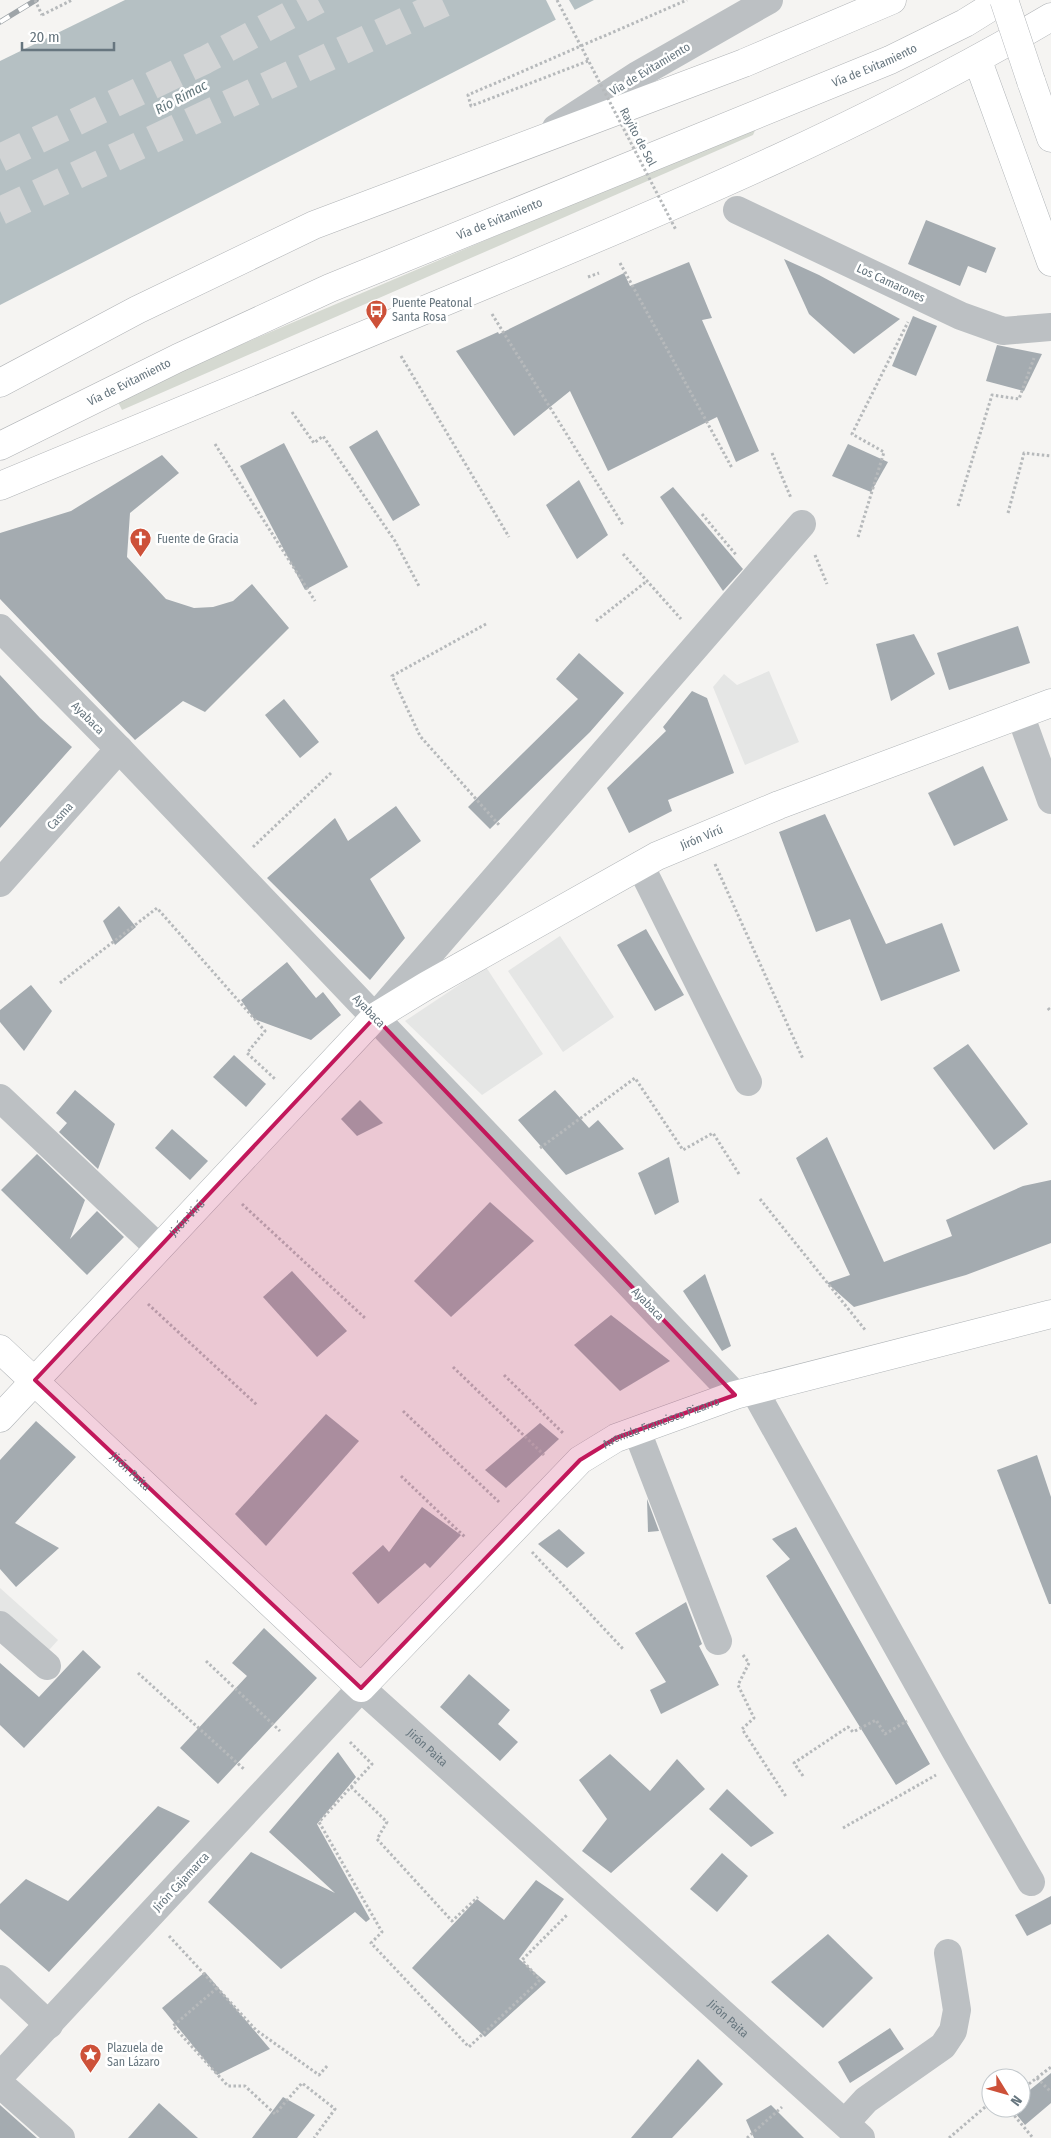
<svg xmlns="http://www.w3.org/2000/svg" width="1051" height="2138" font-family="'Fira Sans Condensed',sans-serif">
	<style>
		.built { fill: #e5e6e5 }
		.green { fill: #d5d9d1 }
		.water { fill: #b5c0c3 }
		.pier { fill: #f5f4f2 }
		.building { fill: #a4abb0 }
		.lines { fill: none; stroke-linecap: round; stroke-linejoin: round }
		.highway-tunnel { stroke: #d2d4d5; stroke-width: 28; stroke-dasharray: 28 14; stroke-linecap: butt }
		.major-casing { stroke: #b0b4b7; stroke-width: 29 }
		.highway-casing { stroke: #b0b3b6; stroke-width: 29 }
		.path { stroke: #b6b9bb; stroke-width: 3; stroke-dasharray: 2.5 2.5; stroke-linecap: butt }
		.minor { stroke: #bcc0c3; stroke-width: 28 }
		.major { stroke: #fff; stroke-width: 28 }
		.highway { stroke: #fff; stroke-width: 28 }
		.rail-casing { stroke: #9ea4a8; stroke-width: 5.5 }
		.rail { stroke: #fff; stroke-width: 4; stroke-dasharray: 11; stroke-linecap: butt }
		.major-bridge-casing { stroke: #b0b4b7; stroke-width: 29; stroke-linecap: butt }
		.path-bridge { stroke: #b6b9bb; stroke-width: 3; stroke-dasharray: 2.5 2.5; stroke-linecap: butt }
		.major-bridge { stroke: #fff; stroke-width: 28 }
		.marked { fill: #c2185b; fill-opacity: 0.2; stroke: #c2185b; stroke-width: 4; stroke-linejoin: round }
		.labels { text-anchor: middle; stroke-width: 5; stroke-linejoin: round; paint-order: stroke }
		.street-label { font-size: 12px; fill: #67767f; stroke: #fff }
		.poi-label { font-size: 12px; fill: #67767f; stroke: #fff; text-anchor: start }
		.water-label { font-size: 14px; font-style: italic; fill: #63777c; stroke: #fff }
	</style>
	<rect width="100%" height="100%" fill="#f5f4f2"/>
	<g class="built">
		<polygon points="769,671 799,742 745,765 713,687 724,674 737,685"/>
		<polygon points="560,936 614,1017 563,1052 508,971"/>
		<polygon points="486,967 543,1054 482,1095 405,1021"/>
		<polygon points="0,1588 58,1640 32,1669 0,1641"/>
	</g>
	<polygon class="green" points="758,124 753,135 122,410 116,398"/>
	<polygon class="water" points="125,0 594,0 0,305 0,61"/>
	<polygon class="pier" points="546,0 569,0 576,12 557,22"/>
	<g class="building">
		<polygon points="926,220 996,248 986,273 968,266 960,286 908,264"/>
		<polygon points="784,259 819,275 900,319 854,354 809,314"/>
		<polygon points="689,262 712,318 702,320 759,451 736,462 717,417 608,471 570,391 514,436 456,351 498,332 499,334 624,273 630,286"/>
		<polygon points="913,316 937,326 916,376 892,366"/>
		<polygon points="997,345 1042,354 1024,391 986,381"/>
		<polygon points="377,430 420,505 393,521 349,447"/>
		<polygon points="284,443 348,567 305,590 240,466"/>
		<polygon points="848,444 888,462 871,492 832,476"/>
		<polygon points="162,455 179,473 130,513 127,557 166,599 194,608 213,607 233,601 252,584 289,628 205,712 183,701 135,740 0,599 0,533 71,511"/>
		<polygon points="579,480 608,535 577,559 546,505"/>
		<polygon points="673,487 743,569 723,591 660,497"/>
		<polygon points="1018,626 1030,663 949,690 937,653"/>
		<polygon points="914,634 935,674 891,701 876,644"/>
		<polygon points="579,653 624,693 590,732 490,829 468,807 578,699 556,679"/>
		<polygon points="0,675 40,718 72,747 0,828"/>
		<polygon points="692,691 707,698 734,773 668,800 672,811 629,833 607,788 666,731 663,727"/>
		<polygon points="284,699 319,742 300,758 265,715"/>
		<polygon points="983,766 1008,820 954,846 928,793"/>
		<polygon points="396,806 421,841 370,879 405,938 370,980 267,878 335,818 348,841"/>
		<polygon points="825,814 886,944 942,923 960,971 881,1001 850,919 816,932 779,832"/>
		<polygon points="119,906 136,927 115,945 103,921"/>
		<polygon points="646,929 684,995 655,1011 617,945"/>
		<polygon points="287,962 316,998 323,992 341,1015 311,1040 254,1019 241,1000"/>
		<polygon points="31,985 52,1011 24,1051 0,1022 0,1010"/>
		<polygon points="968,1044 1028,1124 994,1150 933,1068"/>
		<polygon points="234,1055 266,1084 246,1107 213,1077"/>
		<polygon points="75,1090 115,1124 98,1169 59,1132 67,1123 56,1113"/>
		<polygon points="555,1090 589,1128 598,1120 624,1149 566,1175 518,1120"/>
		<polygon points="360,1100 383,1123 357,1136 341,1119"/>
		<polygon points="172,1129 208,1161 190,1180 155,1148"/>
		<polygon points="827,1137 884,1262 952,1236 946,1220 1023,1186 1051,1180 1051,1243 966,1275 854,1307 827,1283 850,1275 796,1158"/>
		<polygon points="37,1154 85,1200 70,1239 97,1211 124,1237 87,1275 1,1190"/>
		<polygon points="669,1157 679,1202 655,1215 638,1173"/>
		<polygon points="490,1202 534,1241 451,1317 414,1281"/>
		<polygon points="292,1271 347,1331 317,1357 263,1297"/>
		<polygon points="705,1274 731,1346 722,1351 683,1291"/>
		<polygon points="611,1315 670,1361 620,1391 574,1345"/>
		<polygon points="326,1414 359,1441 266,1546 235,1514"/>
		<polygon points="36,1421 76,1457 15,1523 59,1548 16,1587 0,1569 0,1460"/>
		<polygon points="540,1423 559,1439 506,1488 485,1470"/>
		<polygon points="1037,1455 1051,1497 1051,1604 1049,1604 997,1470"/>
		<polygon points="647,1499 659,1531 648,1532"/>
		<polygon points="422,1507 461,1535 430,1568 425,1563 378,1604 352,1573 383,1545 389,1552"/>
		<polygon points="796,1527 930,1764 896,1785 766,1576 790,1559 772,1539"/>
		<polygon points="559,1529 585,1553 567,1568 538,1544"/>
		<polygon points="686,1602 702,1644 699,1646 719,1685 661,1714 650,1690 666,1682 635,1633"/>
		<polygon points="264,1628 317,1678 218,1784 180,1748 247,1676 232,1663"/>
		<polygon points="83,1650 101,1667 24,1748 0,1725 0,1663 39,1697"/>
		<polygon points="469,1674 510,1710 498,1724 518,1742 500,1761 440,1707"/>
		<polygon points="338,1752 356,1777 317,1824 370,1919 366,1922 355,1912 281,1969 208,1902 251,1852 335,1893 269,1832"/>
		<polygon points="610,1754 650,1791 677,1759 705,1789 611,1873 582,1851 607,1819 579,1780"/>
		<polygon points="727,1789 774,1833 751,1847 709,1809"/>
		<polygon points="158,1806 190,1821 49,1972 0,1929 0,1904 26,1879 68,1901"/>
		<polygon points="722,1853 748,1876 717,1912 690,1889"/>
		<polygon points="536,1880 564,1899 519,1959 546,1982 485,2037 412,1968 477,1899 504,1920"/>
		<polygon points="1051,1896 1051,1924 1027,1936 1015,1915"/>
		<polygon points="828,1934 873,1978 823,2028 771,1982"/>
		<polygon points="205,1972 270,2049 217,2075 162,2008"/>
		<polygon points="890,2028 904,2049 850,2083 838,2062"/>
		<polygon points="698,2059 723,2084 672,2138 631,2138"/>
		<polygon points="1051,2073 1051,2103 1025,2125 1011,2108 1021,2108 1021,2097"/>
		<polygon points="283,2097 315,2115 297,2138 252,2138"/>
		<polygon points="159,2103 198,2138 128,2138"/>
		<polygon points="0,2105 37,2138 0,2138"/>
		<polygon points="771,2105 804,2138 754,2138 746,2120"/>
	</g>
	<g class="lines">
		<g class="highway-tunnel">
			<polyline points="0,158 205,60 318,0"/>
			<polyline points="0,211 450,0"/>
		</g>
		<defs>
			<g id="major">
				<polyline points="978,61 1051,262"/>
				<polyline points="1031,81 1051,138"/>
				<path id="s2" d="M0 1349 361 1688 580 1460 616 1438 735 1395 1051 1314"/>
				<path id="s3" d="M0 1418 375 1017 426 986 657 856 779 805 1051 703"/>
			</g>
			<g id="highway">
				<polyline points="0,383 137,310 314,225 744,63 892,0"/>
				<path id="s4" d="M0 446 178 358 330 288 890 60 965 23 1002 0"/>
				<path d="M0 486C164 418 328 350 492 282 682 203 873 122 1051 17"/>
			</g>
		</defs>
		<use href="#major" class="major-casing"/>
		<use href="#highway" class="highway-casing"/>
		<g class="path">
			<polyline points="42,15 72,0"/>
			<polyline points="588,61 471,106 468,95 687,0"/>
			<polyline points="620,263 732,468"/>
			<polyline points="588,277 599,273"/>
			<polyline points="492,314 623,525"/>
			<polyline points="401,356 509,537"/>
			<polyline points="292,412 314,443 323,436 395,541 420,588"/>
			<polyline points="215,444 315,601"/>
			<polyline points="772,453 791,498"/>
			<polyline points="958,506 992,395 1019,399 1034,358"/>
			<polyline points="1008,513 1024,453 1051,456"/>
			<polyline points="702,514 737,556"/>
			<polyline points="858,537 884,452 852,434 908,322"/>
			<polyline points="623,554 681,619"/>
			<polyline points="815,555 827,584"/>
			<polyline points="596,621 647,581"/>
			<polyline points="486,624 392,676 420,736 500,826"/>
			<polyline points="253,847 331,773"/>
			<polyline points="715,864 803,1059"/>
			<polyline points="60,983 157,908 265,1031 247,1053 275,1079"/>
			<polyline points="1048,1008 1051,1012"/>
			<polyline points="540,1148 635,1078 683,1150 713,1133 739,1174"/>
			<polyline points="760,1199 866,1331"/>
			<polyline points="242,1204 366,1319"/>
			<polyline points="148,1304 257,1405"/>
			<polyline points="453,1367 544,1455"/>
			<polyline points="504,1375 564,1434"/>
			<polyline points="403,1411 499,1502"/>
			<polyline points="401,1476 466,1538"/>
			<polyline points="532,1552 624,1650"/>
			<polyline points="743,1655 749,1663 738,1685 754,1718 742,1729 787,1798"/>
			<polyline points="206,1661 280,1731"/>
			<polyline points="138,1673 245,1770"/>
			<polyline points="350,1742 372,1764 319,1822 382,1932 371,1943 469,2047 540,1980 522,1960 568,1914"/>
			<polyline points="803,1776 794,1763 848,1727 853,1732 876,1720 885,1734 907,1721"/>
			<polyline points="351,1787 387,1822 377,1839 452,1921 478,1897"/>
			<polyline points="843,1828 936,1775"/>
			<polyline points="169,1936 256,2030 319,2075 328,2065"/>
			<polyline points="217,1988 173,2026 228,2086 245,2086 275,2114 302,2083 335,2109 314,2138"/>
			<polyline points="1037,2078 1051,2092"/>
			<polyline points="1021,2090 1051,2067"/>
			<polyline points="1008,2108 1033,2138"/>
			<polyline points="747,2138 782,2107"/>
			<polyline points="949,2138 991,2102"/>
		</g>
		<g class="minor">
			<polyline points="556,128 636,76 769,0"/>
			<polyline points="737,210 961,316 1003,331 1051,327"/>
			<polyline points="0,628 119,749 735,1395"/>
			<polyline points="1020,714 1051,800"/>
			<polyline points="640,865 748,1082"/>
			<polyline points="0,883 119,749"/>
			<polyline points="381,1010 802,524"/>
			<polyline points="0,1098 159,1248"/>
			<polyline points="754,1390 955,1750 1031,1882"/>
			<polyline points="637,1431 718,1641"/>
			<polyline points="0,1625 47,1666"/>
			<polyline points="0,1979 49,2025"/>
			<path id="s1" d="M0 2076 361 1688 861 2138"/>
			<polyline points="0,2084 61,2138"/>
			<polyline points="845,2123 866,2100 943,2046 953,2031 957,2010 948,1953"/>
		</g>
		<use href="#major" class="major"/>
		<use href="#highway" class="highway"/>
		<defs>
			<polyline id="rail" points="0,22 36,0"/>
		</defs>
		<use href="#rail" class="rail-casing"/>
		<use href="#rail" class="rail"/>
		<defs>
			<polyline id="major-bridge" points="1004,0 1031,81"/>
		</defs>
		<use href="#major-bridge" class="major-bridge-casing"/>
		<g class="path-bridge">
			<polyline points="35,0 42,15"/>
			<polyline points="557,0 676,230"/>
		</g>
		<use href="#major-bridge" class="major-bridge"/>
	</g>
	<path class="marked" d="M375 1017 735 1395 616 1438 580 1460 361 1688 35 1380Z"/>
	<defs>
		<symbol id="bus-pin" viewBox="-11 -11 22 30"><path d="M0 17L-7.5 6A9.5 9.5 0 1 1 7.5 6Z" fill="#cd5139" stroke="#fff"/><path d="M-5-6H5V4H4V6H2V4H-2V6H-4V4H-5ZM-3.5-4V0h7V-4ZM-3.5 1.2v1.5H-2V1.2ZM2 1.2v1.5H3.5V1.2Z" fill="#fff"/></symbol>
		<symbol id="church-pin" viewBox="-11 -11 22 30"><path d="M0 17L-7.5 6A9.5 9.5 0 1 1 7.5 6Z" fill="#cd5139" stroke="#fff"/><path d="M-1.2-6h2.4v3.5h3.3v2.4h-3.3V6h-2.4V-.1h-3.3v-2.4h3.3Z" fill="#fff"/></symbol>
		<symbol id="sight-pin" viewBox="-11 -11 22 30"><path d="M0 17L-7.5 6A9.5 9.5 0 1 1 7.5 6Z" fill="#cd5139" stroke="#fff"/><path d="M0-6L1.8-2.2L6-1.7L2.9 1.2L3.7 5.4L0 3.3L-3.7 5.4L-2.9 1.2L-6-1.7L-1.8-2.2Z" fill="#fff"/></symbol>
	</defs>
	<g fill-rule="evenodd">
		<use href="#bus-pin" x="364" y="298" width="25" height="34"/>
		<use href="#church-pin" x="128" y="526" width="25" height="34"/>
		<use href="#sight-pin" x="78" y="2042" width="25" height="34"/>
	</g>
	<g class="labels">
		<g class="street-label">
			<text dy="4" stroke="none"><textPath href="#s4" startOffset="954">Vía de Evitamiento</textPath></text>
			<text transform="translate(650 69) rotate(-31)" y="4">Via de Evitamiento</text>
			<text transform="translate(638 137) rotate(62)" y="4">Rayito de Sol</text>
			<text dy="4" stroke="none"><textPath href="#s4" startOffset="549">Vía de Evitamiento</textPath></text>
			<text transform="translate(891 283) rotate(25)" y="4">Los Camarones</text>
			<text dy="4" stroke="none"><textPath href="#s4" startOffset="144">Vía de Evitamiento</textPath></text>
			<text transform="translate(88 718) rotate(45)" y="4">Ayabaca</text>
			<text transform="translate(60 816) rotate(-48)" y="4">Casma</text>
			<text dy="4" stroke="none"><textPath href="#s3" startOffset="922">Jirón Virú</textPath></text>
			<text transform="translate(369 1011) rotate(46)" y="4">Ayabaca</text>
			<text dy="4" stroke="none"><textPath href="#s3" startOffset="274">Jirón Virú</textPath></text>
			<text transform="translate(648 1304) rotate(46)" y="4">Ayabaca</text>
			<text dy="4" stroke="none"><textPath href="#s2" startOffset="901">Avenida Francisco Pizarro</textPath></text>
			<text dy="4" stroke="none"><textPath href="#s2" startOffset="179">Jirón Paita</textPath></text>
			<text dy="4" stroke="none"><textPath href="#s1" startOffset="619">Jirón Paita</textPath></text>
			<text transform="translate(181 1882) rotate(-47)" y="4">Jirón Cajamarca</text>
			<text dy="4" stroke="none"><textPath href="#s1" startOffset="1024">Jirón Paita</textPath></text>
		</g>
		<g class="poi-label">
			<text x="392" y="307">Puente Peatonal<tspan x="392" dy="14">Santa Rosa</tspan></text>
			<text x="157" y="543">Fuente de Gracia</text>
			<text x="107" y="2052">Plazuela de<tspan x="107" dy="14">San Lázaro</tspan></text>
		</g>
		<g class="water-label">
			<text transform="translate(181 97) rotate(-28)" y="5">Río Rímac</text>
		</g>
	</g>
	<g transform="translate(1006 2093) rotate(127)"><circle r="24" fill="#ffffff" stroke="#c2c8cc"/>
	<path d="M0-4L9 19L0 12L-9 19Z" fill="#cd5139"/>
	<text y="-8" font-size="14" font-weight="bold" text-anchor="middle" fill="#67767f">N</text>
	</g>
	<path d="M22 42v8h92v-8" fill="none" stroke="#67767f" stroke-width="2.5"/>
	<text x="30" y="42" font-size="15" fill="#67767f" stroke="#ffffff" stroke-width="4" paint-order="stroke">20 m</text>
</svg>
